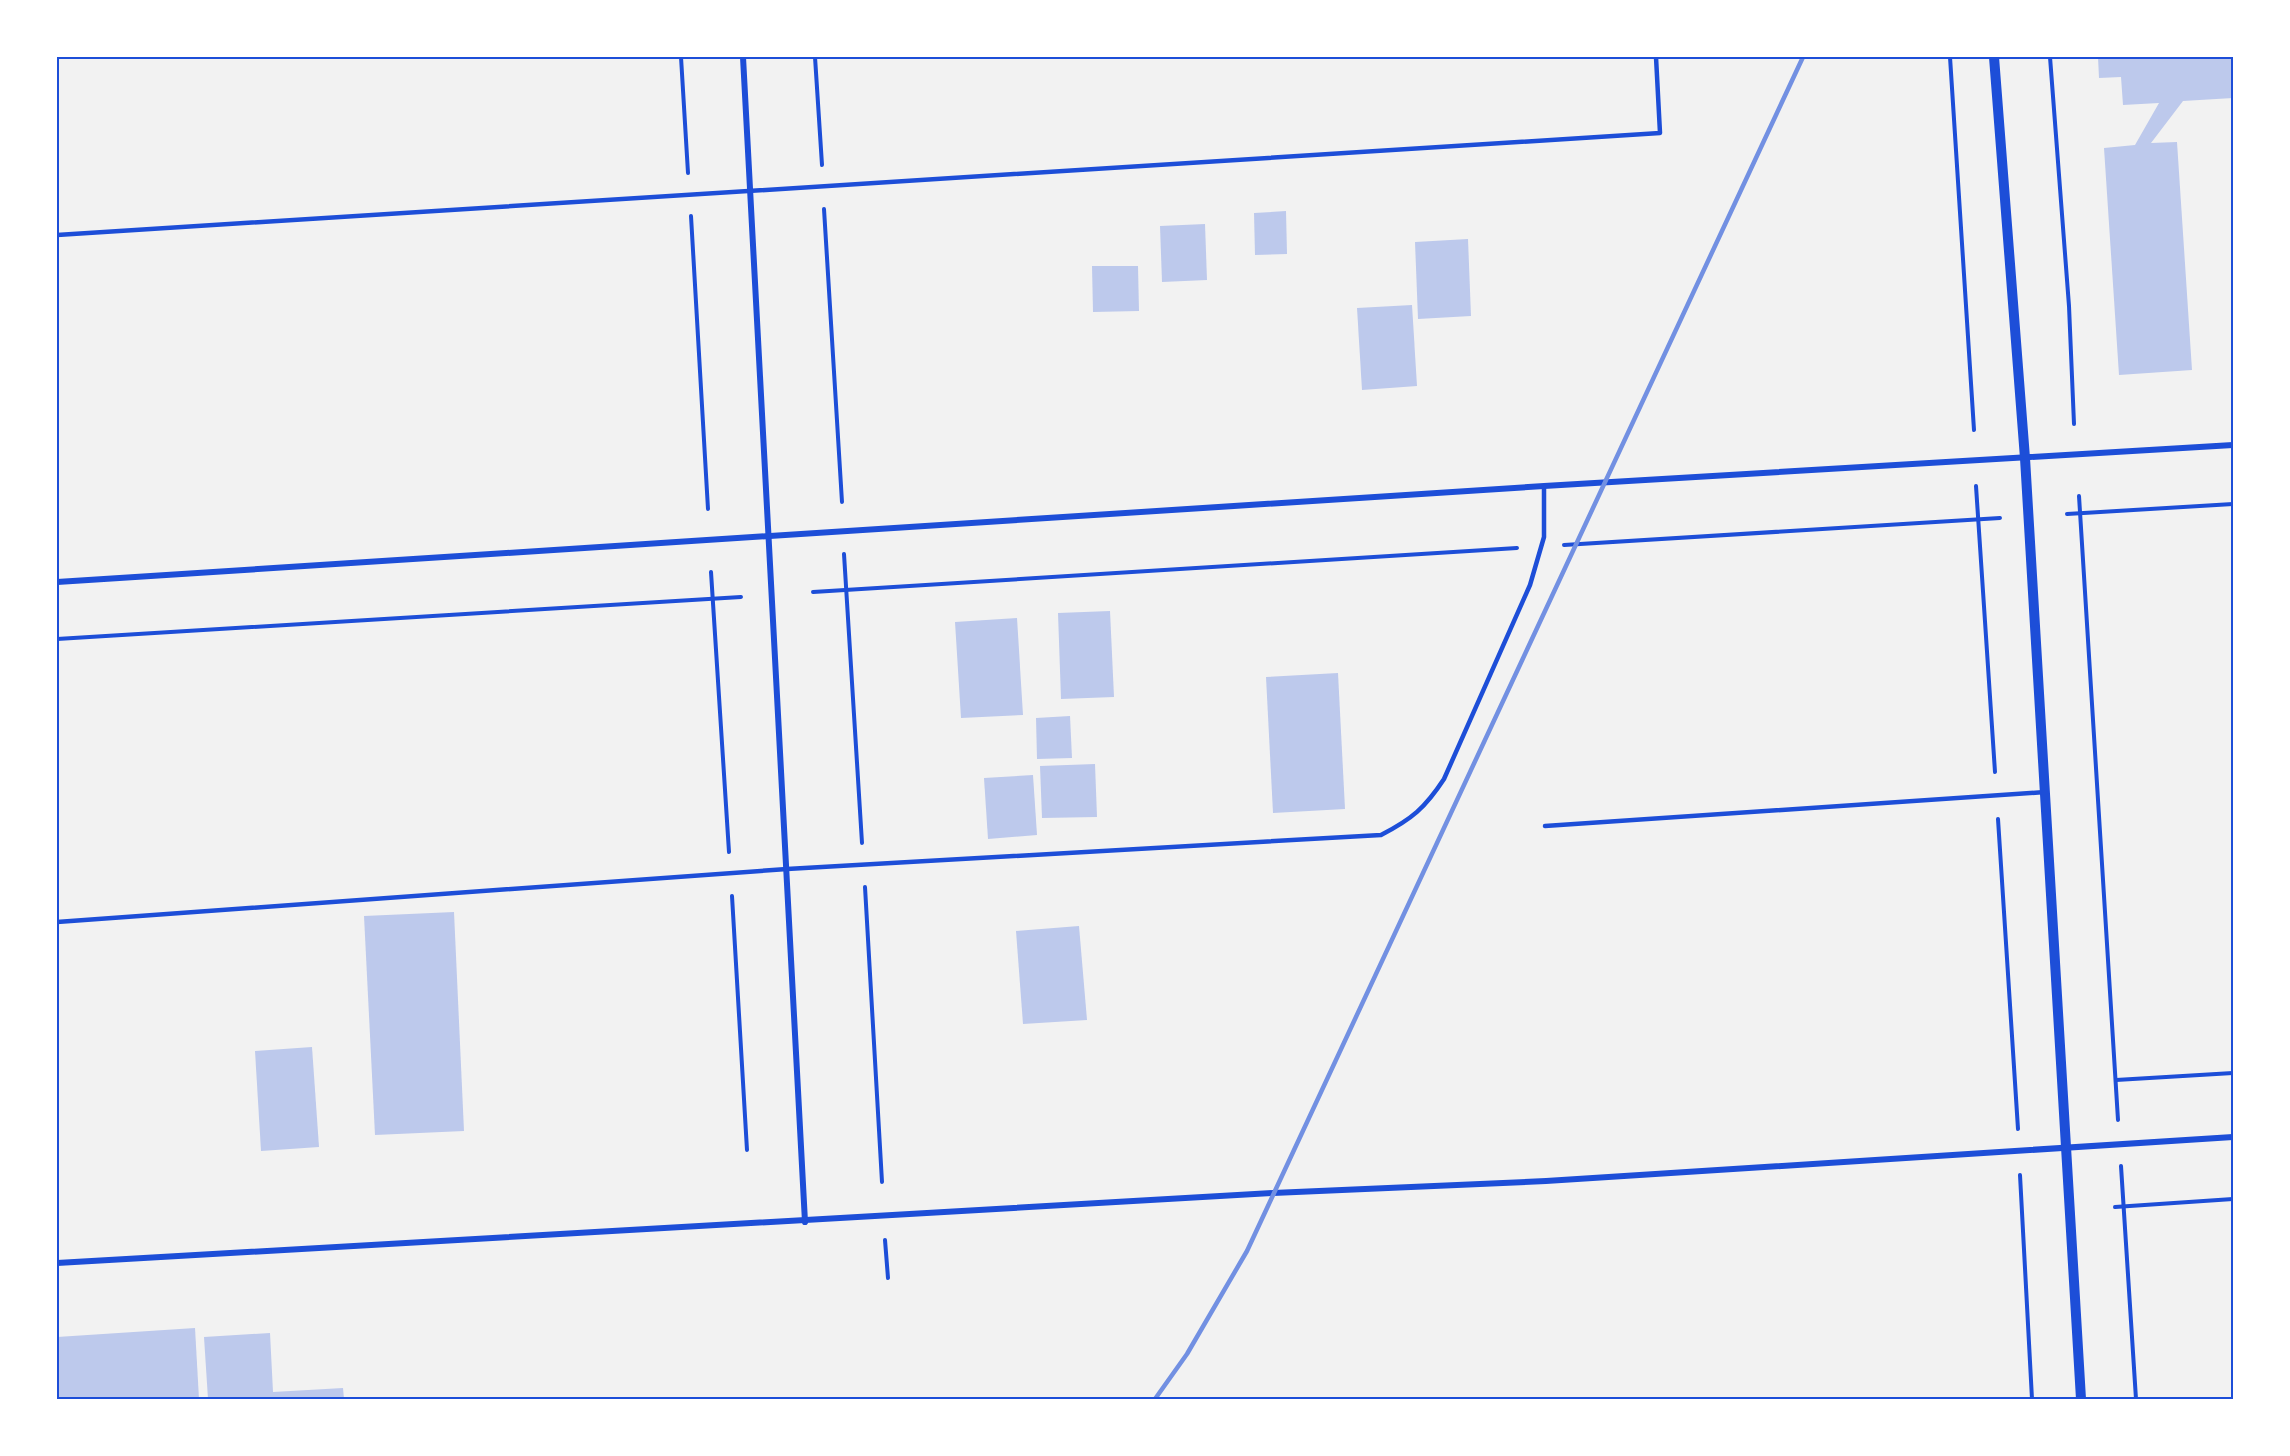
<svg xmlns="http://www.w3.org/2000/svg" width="2290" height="1456" font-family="Inter,sans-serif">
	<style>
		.building { fill: #bdc9ec }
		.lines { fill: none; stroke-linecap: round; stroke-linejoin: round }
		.path { stroke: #1d4ed8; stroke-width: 4 }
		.service { stroke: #1d4ed8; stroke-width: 4.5 }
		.minor { stroke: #1d4ed8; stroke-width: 6 }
		.tertiary { stroke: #1d4ed8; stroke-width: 10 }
		.rail { stroke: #7290e2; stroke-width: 4.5 }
		.neatline { fill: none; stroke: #1d4ed8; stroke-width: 2 }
	</style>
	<rect width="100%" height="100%" fill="#f2f2f2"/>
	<g class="building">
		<polygon points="2098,57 2233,57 2233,98 2183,101 2151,143 2177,142 2192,370 2119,375 2104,148 2135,145 2159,103 2123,105 2121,77 2099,78"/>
		<polygon points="1286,211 1287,254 1255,255 1254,213"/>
		<polygon points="1205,224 1207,280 1162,282 1160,226"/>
		<polygon points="1468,239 1471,316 1418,319 1415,242"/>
		<polygon points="1092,266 1138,266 1139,311 1093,312"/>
		<polygon points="1412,305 1417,386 1362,390 1357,308"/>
		<polygon points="1110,611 1114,697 1061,699 1058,613"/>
		<polygon points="1017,618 1023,715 961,718 955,622"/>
		<polygon points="1338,673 1345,809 1273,813 1266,677"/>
		<polygon points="1070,716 1072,758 1037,759 1036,718"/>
		<polygon points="1095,764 1097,817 1042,818 1040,766"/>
		<polygon points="1033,775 1037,835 988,839 984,778"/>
		<polygon points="454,912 464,1131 375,1135 364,916"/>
		<polygon points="1079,926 1087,1020 1023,1024 1016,931"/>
		<polygon points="312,1047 319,1147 261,1151 255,1051"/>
		<polygon points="195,1328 199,1399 59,1399 57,1337"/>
		<polygon points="270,1333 273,1392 343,1388 344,1399 208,1399 204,1337"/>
	</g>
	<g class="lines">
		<g class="path">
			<polyline points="681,57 688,173"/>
			<polyline points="815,57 822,165"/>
			<polyline points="1950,57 1974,430"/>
			<polyline points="2050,57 2069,306 2074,424"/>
			<polyline points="824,209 842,502"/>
			<polyline points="691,216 708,509"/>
			<polyline points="1976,486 1995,772"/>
			<polyline points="2079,496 2118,1120"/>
			<polyline points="2067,514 2233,504"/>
			<polyline points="1564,545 2000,518"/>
			<polyline points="844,554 862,843"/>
			<polyline points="711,572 729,852"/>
			<polyline points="813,592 1517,548"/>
			<polyline points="57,639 741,597"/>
			<polyline points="1998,819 2018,1129"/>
			<polyline points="865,887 882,1182"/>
			<polyline points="732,896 747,1150"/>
			<polyline points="2116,1080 2233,1073"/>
			<polyline points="2121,1166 2136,1399"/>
			<polyline points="2020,1175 2032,1399"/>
			<polyline points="2115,1207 2233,1199"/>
			<polyline points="885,1240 888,1278"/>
		</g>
		<g class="service">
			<polyline points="57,235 1660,133 1656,57"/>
			<polyline points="1545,826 2045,792"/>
			<path d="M57 922 787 869 1381 835C1412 819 1425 808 1444 779L1530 585 1544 537V486"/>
		</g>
		<g class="minor">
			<polyline points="743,57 805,1222"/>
			<polyline points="57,582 1544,486 2233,445"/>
			<polyline points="57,1263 1273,1193 1546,1181 2233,1137"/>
		</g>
		<polyline class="tertiary" points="1994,57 2025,458 2081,1399"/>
		<polyline class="rail" points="1155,1399 1187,1354 1247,1251 1803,57"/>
	</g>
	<rect width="2290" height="1456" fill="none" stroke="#ffffff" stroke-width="117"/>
	<rect x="58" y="58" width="2174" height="1340" class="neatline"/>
</svg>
